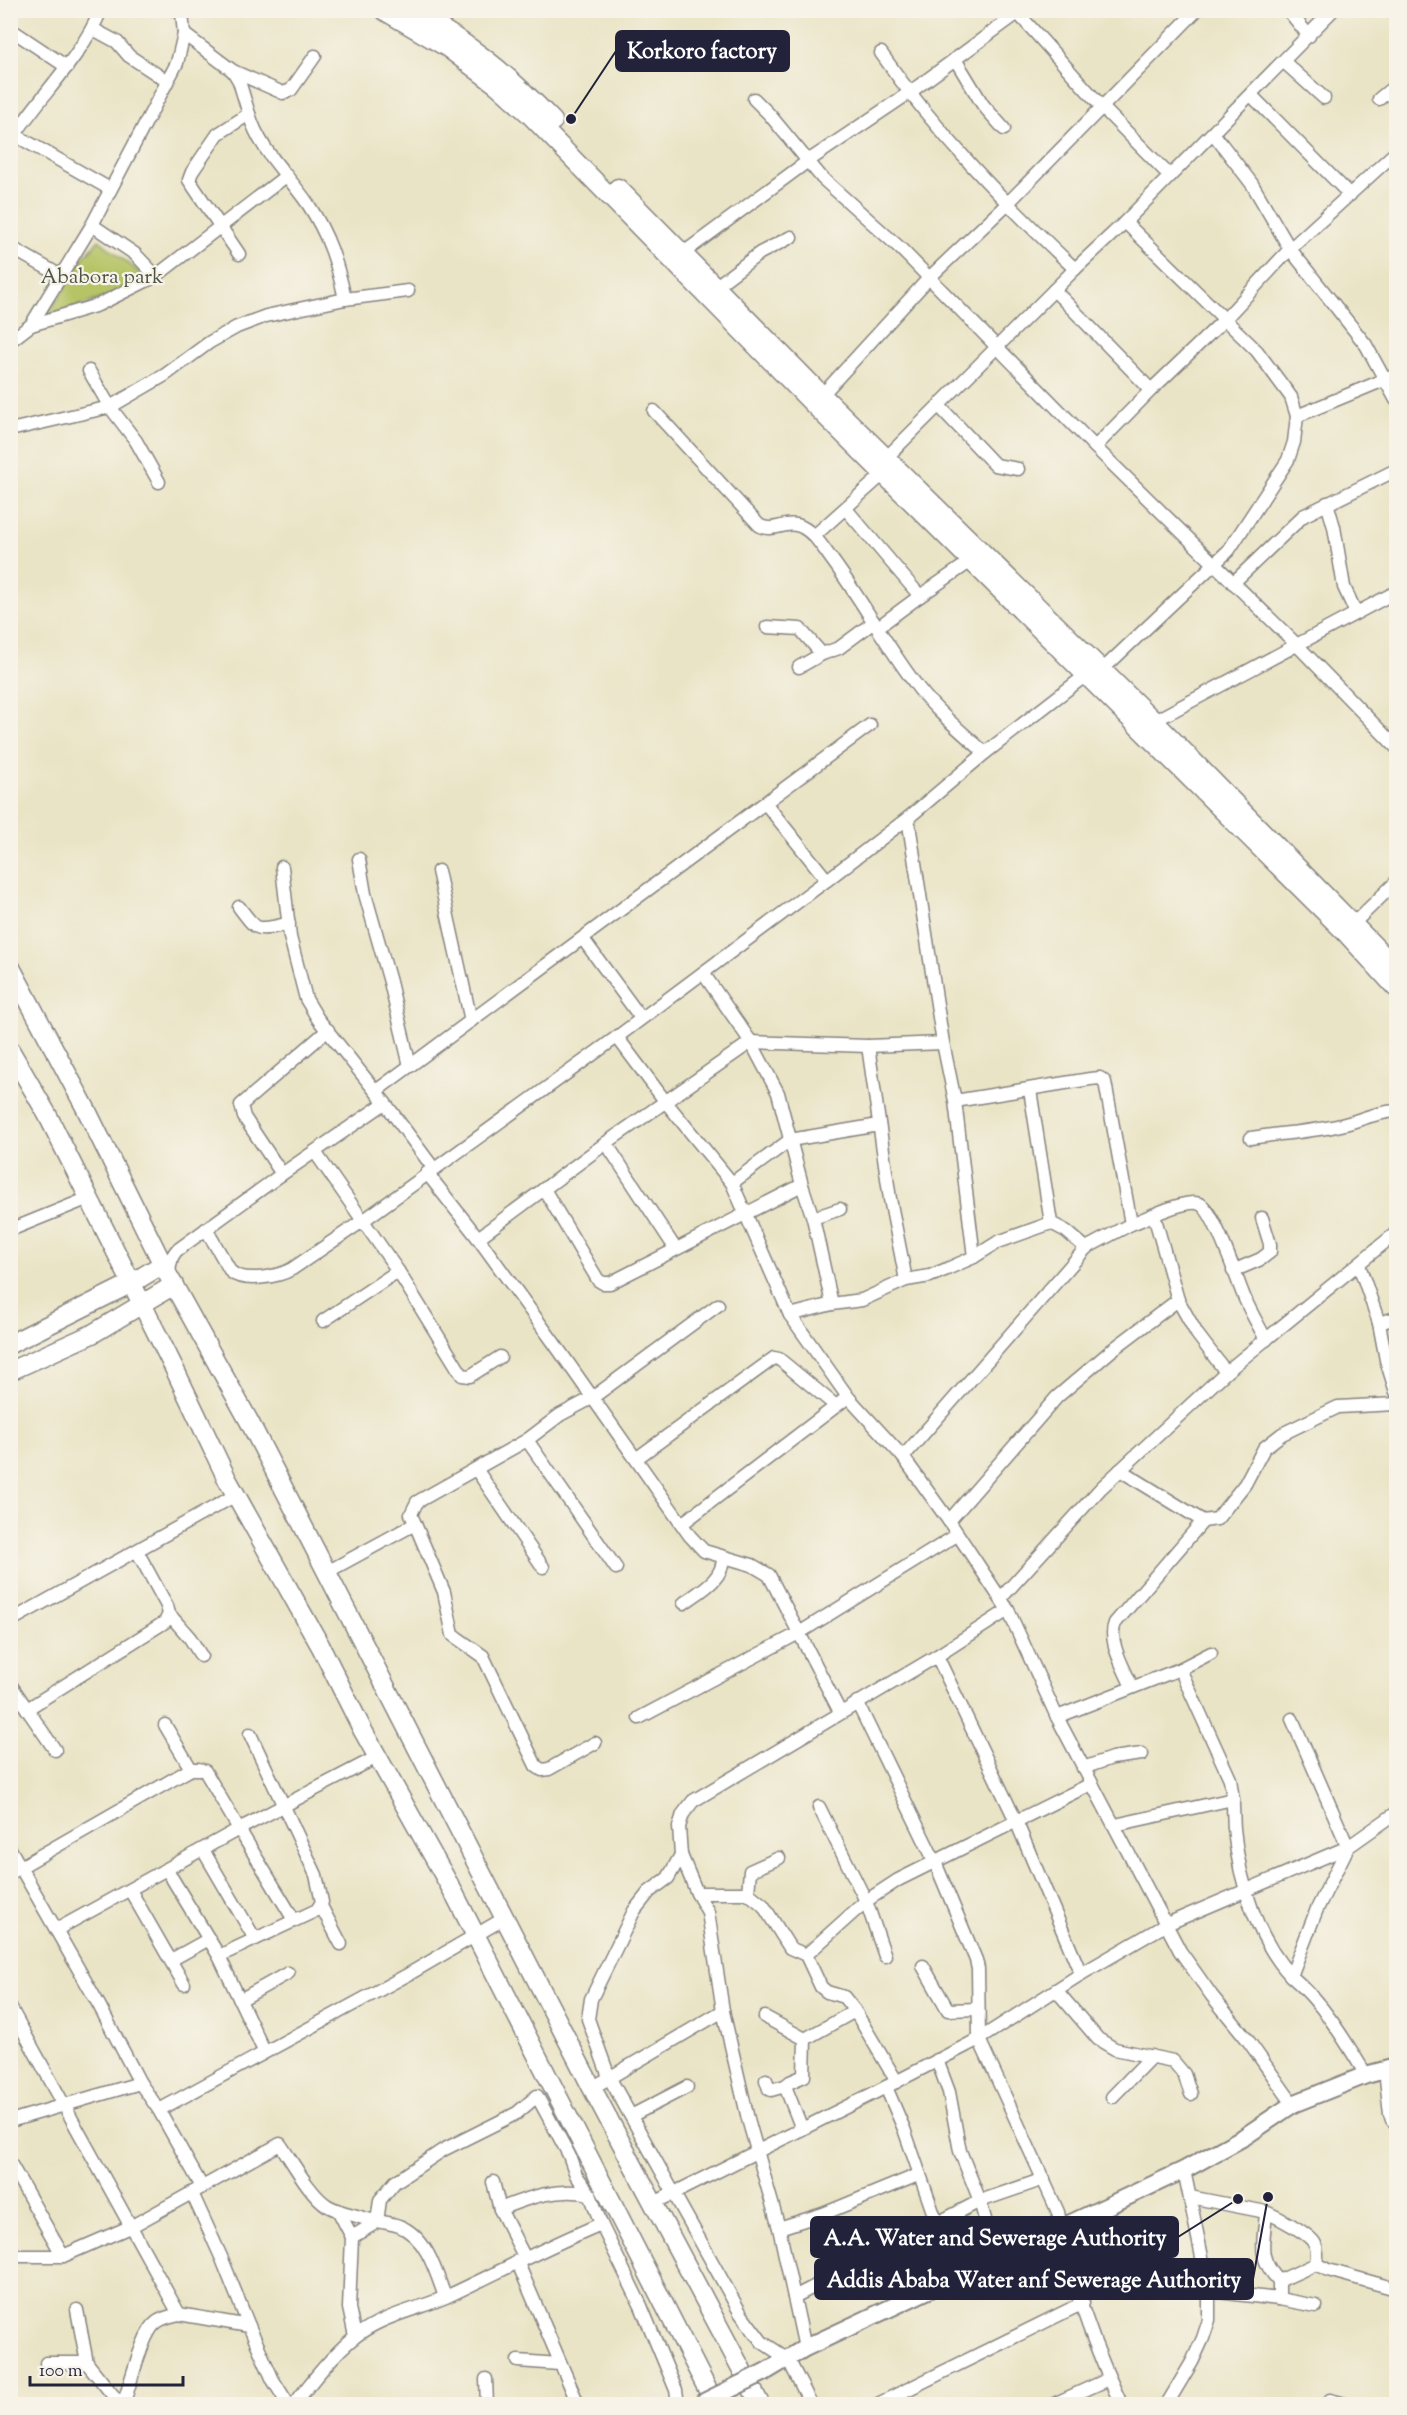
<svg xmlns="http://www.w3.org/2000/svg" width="1407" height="2415" font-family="'Sorts Mill Goudy',serif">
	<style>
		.green { fill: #b6c466; stroke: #6c7350; stroke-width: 1.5 }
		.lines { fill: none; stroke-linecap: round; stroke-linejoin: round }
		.street-casing { stroke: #868380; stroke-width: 15 }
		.secondary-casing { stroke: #868380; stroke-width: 20 }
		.primary-casing { stroke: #868380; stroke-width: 21 }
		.street { stroke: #fff; stroke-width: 12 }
		.secondary { stroke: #fff; stroke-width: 16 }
		.primary { stroke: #fff; stroke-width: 18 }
		.secondary-bridge-casing { stroke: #868380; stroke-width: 20; stroke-linecap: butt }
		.secondary-bridge { stroke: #fff; stroke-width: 16 }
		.labels { text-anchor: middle; stroke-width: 4.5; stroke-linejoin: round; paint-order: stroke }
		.park-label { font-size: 21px; fill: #4e5348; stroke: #f7f3e8 }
		.leader { fill: none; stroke: #22223b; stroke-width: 2 }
		.callout-dot { fill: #22223b; stroke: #f7f3e8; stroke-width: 2 }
		.callout { fill: #22223b; stroke: #22223b; stroke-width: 2 }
		.callout-label { font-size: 22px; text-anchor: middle; font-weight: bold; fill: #fff }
	</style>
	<rect width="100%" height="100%" fill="#f7f3e8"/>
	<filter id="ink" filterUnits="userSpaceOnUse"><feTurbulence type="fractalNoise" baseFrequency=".0167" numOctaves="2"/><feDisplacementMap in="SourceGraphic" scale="12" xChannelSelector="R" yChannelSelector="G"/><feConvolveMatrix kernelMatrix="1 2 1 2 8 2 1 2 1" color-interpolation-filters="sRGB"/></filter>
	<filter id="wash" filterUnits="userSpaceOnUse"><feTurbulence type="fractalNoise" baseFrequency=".008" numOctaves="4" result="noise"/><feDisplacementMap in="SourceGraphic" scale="24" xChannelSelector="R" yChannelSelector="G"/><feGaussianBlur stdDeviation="1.35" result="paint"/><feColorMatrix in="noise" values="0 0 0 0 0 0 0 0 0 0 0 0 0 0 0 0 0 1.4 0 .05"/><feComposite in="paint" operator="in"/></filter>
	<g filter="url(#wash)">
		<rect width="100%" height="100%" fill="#eae4c6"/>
		<polygon class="green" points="99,240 149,280 130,290 47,316 82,259"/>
	</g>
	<g filter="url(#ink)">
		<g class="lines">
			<defs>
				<g id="street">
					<polyline points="175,10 182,13 184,34"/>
					<polyline points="1015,10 1102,107 1170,176"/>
					<polyline points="1288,10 1309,36"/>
					<polyline points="1392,10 1396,16"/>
					<polyline points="10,29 67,67"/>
					<polyline points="93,29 117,42 129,56 167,81"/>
					<path d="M881 53C937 134 1004 202 1075 269"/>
					<polyline points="955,59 983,105 1004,129"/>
					<polyline points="1284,62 1324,98"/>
					<polyline points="233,71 283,93 291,90 315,56"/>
					<polyline points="1251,95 1350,195"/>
					<polyline points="754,99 769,114 822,178 900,248 1095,447 1296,644 1396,747"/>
					<polyline points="1379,99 1396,85"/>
					<path d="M249 114C260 151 287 173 308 204 329 236 337 262 345 299L408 291"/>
					<polyline points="1213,133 1252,184 1290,249 1366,345 1396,400"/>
					<polyline points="15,135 110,189"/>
					<path d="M10 142C39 96 79 61 101 10"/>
					<polyline points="92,225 135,254 156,276"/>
					<polyline points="10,247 61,276"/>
					<polyline points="682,254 808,161 909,93 1022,10"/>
					<polyline points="715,287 760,253 791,237"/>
					<polyline points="1054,290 1151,390"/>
					<polyline points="31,325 98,305 156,276 286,176"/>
					<polyline points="10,341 31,325 92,225 177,63 184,34 233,71 239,81 249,114 218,134 192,172 189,180 239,254"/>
					<polyline points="89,371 110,407 165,375 210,342 237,327 266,316 345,299"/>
					<polyline points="822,395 929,278 1007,204 1197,10"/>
					<polyline points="940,407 995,465 1018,469"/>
					<path d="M654 411 759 525C772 534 787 519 802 527 814 533 822 546 830 557 860 597 884 642 914 682 933 709 961 731 985 753"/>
					<polyline points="1297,416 1396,375"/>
					<polyline points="10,430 110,407 136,441 159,482"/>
					<polyline points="1095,447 1151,390 1225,319 1290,249 1396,152"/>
					<polyline points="882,462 1075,269 1125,222 1333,10"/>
					<polyline points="1327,503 1334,527 1344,587 1356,613"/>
					<polyline points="846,509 920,596 971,561"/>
					<polyline points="814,536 889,469"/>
					<polyline points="1233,583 1303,516 1396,470"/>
					<polyline points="767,627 800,629 822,654"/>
					<polyline points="878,627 920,596"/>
					<polyline points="799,667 822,654 839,648 874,622"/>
					<polyline points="1101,671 1229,550 1288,460 1294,442 1297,416 1291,397 1257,351 1125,222"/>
					<polyline points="1154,721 1396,592"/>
					<polyline points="766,804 827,880"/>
					<polyline points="359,859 365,894 390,982 410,1066"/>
					<polyline points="282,867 290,937 306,999 318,1019 385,1103 434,1169"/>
					<polyline points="438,871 471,1021"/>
					<path d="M239 907C260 935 256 929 289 924"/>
					<polyline points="1353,924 1396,882"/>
					<polyline points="583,939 641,1018"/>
					<polyline points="703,973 751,1042 778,1093 802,1185 813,1218 832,1304"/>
					<polyline points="617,1037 665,1101 732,1183 790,1315 832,1304 862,1300 906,1280 930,1276 947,1269 974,1257 998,1242 1051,1223"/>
					<polyline points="943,1043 955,1101 974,1257"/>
					<polyline points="868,1046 890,1199 906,1280"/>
					<polyline points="1030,1090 1051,1223 1066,1231 1086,1248"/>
					<polyline points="376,1091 870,725"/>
					<polyline points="955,1101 1090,1079 1100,1078 1105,1082 1131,1224 1086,1248 903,1457 949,1521 1008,1610 1057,1717 1180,1951 1212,1996 1247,2039 1293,2104"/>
					<path d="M1251 1138C1281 1133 1312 1132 1341 1125 1361 1120 1376 1112 1396 1111"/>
					<polyline points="606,1143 675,1248"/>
					<polyline points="315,1152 398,1271 462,1375 470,1376 500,1357"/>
					<polyline points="427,1173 478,1238 554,1343 690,1536 704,1551 752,1565 769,1575 840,1712"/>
					<polyline points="282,1174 244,1117 241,1105 328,1030"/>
					<polyline points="732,1183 790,1140 879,1125"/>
					<polyline points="544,1189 598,1280 603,1283 610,1283 802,1185"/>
					<polyline points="1154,1215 1178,1300"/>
					<polyline points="813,1218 840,1209"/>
					<path d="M1131 1224C1145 1219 1187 1198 1200 1204 1215 1211 1237 1281 1245 1299 1251 1313 1259 1326 1266 1340"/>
					<path d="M206 1229 231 1272C244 1283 278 1277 292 1269L364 1220 617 1037 827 880 908 818 985 753 1086 675"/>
					<polyline points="10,1230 89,1198"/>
					<polyline points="478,1238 606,1143 751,1042 868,1046 943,1043 908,818"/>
					<polyline points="1359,1265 1379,1323 1396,1318"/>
					<polyline points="1233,1271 1261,1259 1270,1252 1270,1244 1262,1218"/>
					<polyline points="168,1275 172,1257 176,1251 282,1174 385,1103"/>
					<polyline points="790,1315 848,1397 903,1457"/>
					<polyline points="323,1321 398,1271"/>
					<polyline points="1379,1323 1386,1360 1396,1392"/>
					<polyline points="527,1440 616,1568"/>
					<polyline points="637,1458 774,1358 779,1359 836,1406"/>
					<polyline points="476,1469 543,1567"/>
					<path d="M1120 1470 1203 1521 1115 1623C1107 1641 1125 1670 1132 1687"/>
					<polyline points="949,1521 1057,1397 1112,1350 1178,1300 1197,1334 1226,1372"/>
					<polyline points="1203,1521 1217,1519 1245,1484 1264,1448 1282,1434 1338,1407 1396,1404"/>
					<polyline points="683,1523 848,1397"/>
					<polyline points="415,1524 444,1592 453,1635 483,1656 536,1766 542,1770 549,1769 595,1743"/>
					<polyline points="327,1572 415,1524 411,1514 417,1502 527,1440 560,1415 592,1398 718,1305"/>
					<polyline points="1001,1598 1101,1488 1226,1372 1396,1233"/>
					<path d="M684 1603C700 1591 723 1580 723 1558"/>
					<polyline points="169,1614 190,1638 201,1656"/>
					<polyline points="10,1621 236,1495"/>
					<polyline points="937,1656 1016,1821 1081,1974"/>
					<polyline points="1180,1669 1211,1653"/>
					<polyline points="10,1684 27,1709 165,1622 169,1614 167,1606 137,1551"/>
					<path d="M857 1702 935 1862 976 1960 978 1969 979 2039 1058 2212C1069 2277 1093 2344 1121 2404"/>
					<polyline points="27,1709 55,1750"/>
					<polyline points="1057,1717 1180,1669 1230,1779 1233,1799 1115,1825"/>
					<polyline points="639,1718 799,1633 957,1535"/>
					<path d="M1292 1719 1348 1847 1317 1909 1291 1976C1323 2003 1345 2040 1366 2075"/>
					<polyline points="165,1725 191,1769"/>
					<polyline points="1083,1768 1112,1758 1142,1754"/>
					<path d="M1233 1799C1232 1857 1251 1933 1291 1976"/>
					<polyline points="819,1807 866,1901 885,1956"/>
					<polyline points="10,1849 99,2005 140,2083 159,2110 202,2187"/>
					<polyline points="203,1850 255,1939"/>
					<polyline points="681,1855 668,1878 649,1892 634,1911 591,1999 588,2019 609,2077 741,2314 762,2342 788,2359 811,2404"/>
					<polyline points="167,1870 219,1956 264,2051"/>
					<polyline points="10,1873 191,1769 199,1769 205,1771 239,1829 56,1930"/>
					<polyline points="130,1890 184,1984"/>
					<polyline points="697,1893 748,1893 763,1905 790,1948 806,1955 866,1901 898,1880 1091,1784"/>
					<polyline points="748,1893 750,1871 779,1858"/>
					<polyline points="321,1906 341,1944"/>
					<polyline points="294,1920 239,1829 377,1757"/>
					<polyline points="806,1955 821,1987 827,1992 844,1997 855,2011 897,2082"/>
					<polyline points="219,1956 317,1910 322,1902 316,1875 250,1734"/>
					<polyline points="171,1960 209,1939"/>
					<polyline points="923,1966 948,2010 978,2009"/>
					<polyline points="1056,1990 1098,2039 1115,2049 1173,2061 1184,2074 1191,2094"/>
					<polyline points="240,2000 288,1973"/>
					<polyline points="10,2007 179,2314 249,2326 273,2380 288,2404"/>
					<polyline points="765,2017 805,2039"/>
					<polyline points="805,2039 855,2011"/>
					<polyline points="937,2060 949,2092 960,2151 980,2201 996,2259"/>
					<polyline points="1385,2070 1390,2114 1392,2120 1396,2123"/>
					<polyline points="766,2080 769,2089 771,2090 785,2086 790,2082 804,2076 805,2039"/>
					<polyline points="785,2086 802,2129"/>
					<polyline points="886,2087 904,2129 956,2278"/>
					<polyline points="592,2088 723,2011"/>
					<polyline points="1112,2097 1152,2056"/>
					<polyline points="159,2110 409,1974 505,1918"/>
					<polyline points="631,2116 687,2087"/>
					<polyline points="10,2121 140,2083"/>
					<path d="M10 2163 63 2256 132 2226 280 2144C292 2161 310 2195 328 2206 338 2212 351 2214 363 2218 374 2221 387 2222 399 2226 427 2237 436 2272 445 2297"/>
					<polyline points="493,2182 500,2209 525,2258"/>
					<polyline points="192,2193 222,2259 249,2326"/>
					<path d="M1190 2197 1266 2212C1277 2217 1309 2233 1315 2244 1318 2250 1317 2257 1316 2264"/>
					<polyline points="654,2203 886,2087 979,2039 1081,1974 1167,1924 1348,1847 1396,1813"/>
					<path d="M500 2209C529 2197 559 2187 590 2194"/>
					<polyline points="338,2210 352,2237 349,2308 355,2336"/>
					<path d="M1266 2212C1264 2244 1256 2256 1279 2281V2299"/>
					<polyline points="779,2228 823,2214 918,2175"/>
					<polyline points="352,2237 377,2222 380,2200 395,2182 443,2150 517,2113 537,2096 569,2155 576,2175 590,2194 601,2224 641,2306 676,2390 678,2404"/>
					<polyline points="10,2256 63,2256"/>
					<polyline points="517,2261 578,2404"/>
					<polyline points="1316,2264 1328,2270 1396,2289"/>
					<polyline points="1279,2281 1316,2264"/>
					<polyline points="1209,2291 1279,2299 1316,2306"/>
					<polyline points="794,2297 980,2201 1044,2179"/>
					<polyline points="77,2310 87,2363 120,2404"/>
					<polyline points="805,2348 779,2228 748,2119 723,2011 708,1912 697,1893 681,1855 679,1827 683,1814 693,1801 937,1656 1008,1610"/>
					<polyline points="518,2361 559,2364"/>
					<polyline points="46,2363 87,2363"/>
					<polyline points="486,2379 487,2404"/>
					<polyline points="1330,2400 1345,2404"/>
					<path d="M123 2404C131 2384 142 2332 157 2322 164 2317 172 2316 179 2314"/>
					<path d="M295 2404C309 2384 336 2351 356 2336 383 2315 417 2310 448 2296 499 2272 548 2246 601 2224"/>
					<polyline points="878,2404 1083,2303"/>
					<polyline points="1054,2404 1109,2379"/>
					<polyline points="1167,2404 1192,2362 1203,2338 1209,2320 1209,2291 1184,2170"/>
				</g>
				<polyline id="secondary" points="765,2372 805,2348 1184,2170 1244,2137 1293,2104 1366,2075 1396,2067"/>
				<g id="primary">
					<polyline points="383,10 448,48 497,85 528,113 813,404 1345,932 1396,988"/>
					<path d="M411 10C470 44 506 72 553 121"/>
					<polyline points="618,188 822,395 1154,721 1396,968"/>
					<polyline points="10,966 85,1107 168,1275 249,1421 592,2088 760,2404"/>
					<polyline points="10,1050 47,1114 175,1370 227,1479 321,1647 362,1729 455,1895 715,2404"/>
					<polyline points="10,1344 132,1283 163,1264"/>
					<polyline points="10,1371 92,1334 174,1285"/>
				</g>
			</defs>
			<use href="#street" class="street-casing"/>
			<use href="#secondary" class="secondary-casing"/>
			<use href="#primary" class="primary-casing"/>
			<use href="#street" class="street"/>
			<use href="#secondary" class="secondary"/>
			<use href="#primary" class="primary"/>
			<defs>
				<polyline id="secondary-bridge" points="700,2404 765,2372"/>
			</defs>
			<use href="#secondary-bridge" class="secondary-bridge-casing"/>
			<use href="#secondary-bridge" class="secondary-bridge"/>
		</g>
	</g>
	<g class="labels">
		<g class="park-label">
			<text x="102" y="283">Ababora park</text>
		</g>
	</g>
	<path class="leader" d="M571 119L616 51M1238 2199L1178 2237M1268 2197L1253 2279"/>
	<g class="callout-dot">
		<circle cx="571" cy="119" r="6"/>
		<circle cx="1238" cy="2199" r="6"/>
		<circle cx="1268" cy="2197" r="6"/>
	</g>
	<g class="callout">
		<rect x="616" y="31" width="173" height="40" rx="6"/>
		<rect x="811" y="2217" width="367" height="40" rx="6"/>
		<rect x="815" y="2259" width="438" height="40" rx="6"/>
	</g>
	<g class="callout-label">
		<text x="702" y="58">Korkoro factory</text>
		<text x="995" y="2245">A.A. Water and Sewerage Authority</text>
		<text x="1034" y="2287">Addis Ababa Water anf Sewerage Authority</text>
	</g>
	<rect width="1407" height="2415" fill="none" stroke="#f7f3e8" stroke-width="36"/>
	<path d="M30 2376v9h153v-9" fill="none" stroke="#22223b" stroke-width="3"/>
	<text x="39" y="2376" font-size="18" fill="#22223b" stroke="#f7f3e8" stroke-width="4.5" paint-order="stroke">100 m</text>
</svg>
